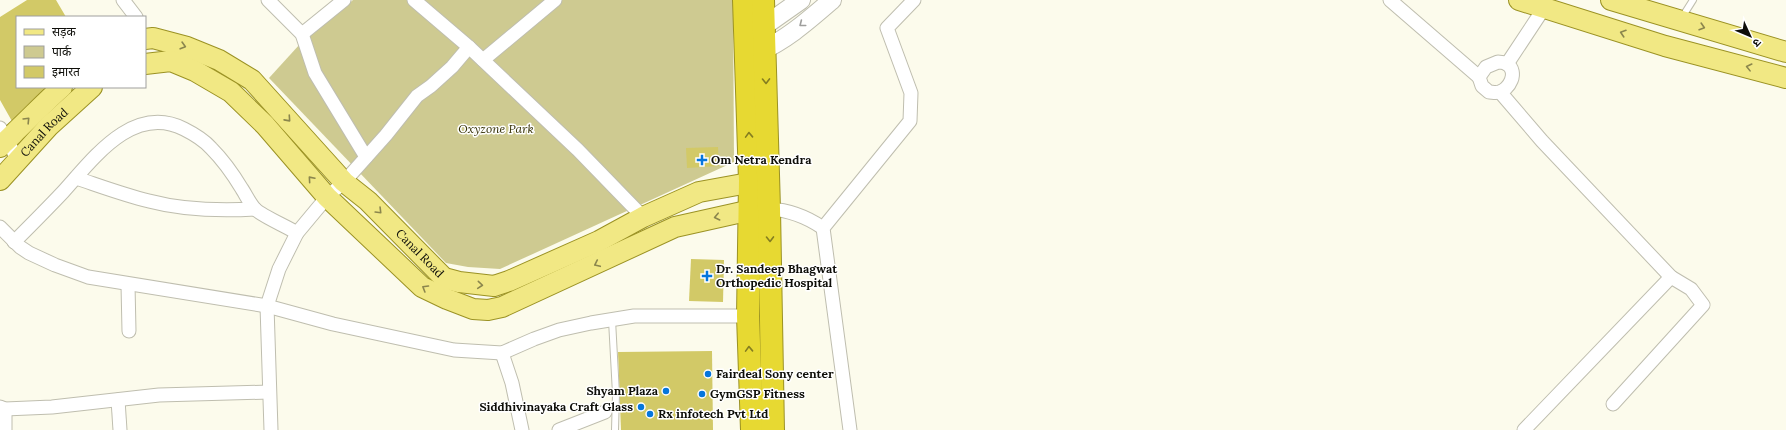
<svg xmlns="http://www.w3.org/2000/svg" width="1786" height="430" font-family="Lora,'Noto Sans Devanagari',serif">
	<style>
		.green { fill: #ceca91 }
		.building { fill: #d2c967 }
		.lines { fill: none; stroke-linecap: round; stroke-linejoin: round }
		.lane-casing { stroke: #bfbeaf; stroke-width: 8 }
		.street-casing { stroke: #bfbeaf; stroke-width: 15 }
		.secondary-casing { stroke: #bfbeaf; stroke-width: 20 }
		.primary-casing { stroke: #9b9224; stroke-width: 22 }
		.highway-casing { stroke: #9b9224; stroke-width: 24 }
		.lane { stroke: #fff; stroke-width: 6 }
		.street { stroke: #fff; stroke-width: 13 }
		.secondary { stroke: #fff; stroke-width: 18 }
		.primary { stroke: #f1e884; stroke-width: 20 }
		.highway { stroke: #e7d932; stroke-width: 22 }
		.oneway { stroke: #9f9f9d }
		.oneway2 { stroke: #8b864d }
		.oneway3 { stroke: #857e20 }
		.poi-dot { fill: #0576dd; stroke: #fff; stroke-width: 1.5 }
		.labels { text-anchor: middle; stroke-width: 3; stroke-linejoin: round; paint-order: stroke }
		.park-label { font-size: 12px; font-style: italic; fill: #343004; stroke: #fff }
		.street-label { font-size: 12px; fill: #0e0e09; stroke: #fff }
		.poi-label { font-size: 12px; font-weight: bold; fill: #0e0e09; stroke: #fff; text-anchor: start }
	</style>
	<rect width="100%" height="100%" fill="#fcfbec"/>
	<polygon class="green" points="353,0 733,0 734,162 500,269 468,267 446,263 269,78 300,44"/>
	<g class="building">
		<polygon points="27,0 56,0 66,17 17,17 17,87 54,87 13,123 0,100 0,17"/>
		<polygon points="718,147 719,166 687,168 686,148"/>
		<polygon points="691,259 724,260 723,302 689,301"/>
		<polygon points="712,351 713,430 621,430 618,352"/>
	</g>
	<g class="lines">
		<defs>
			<g id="lane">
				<polyline points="1681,19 1693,0"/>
				<polyline points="612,320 616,394 615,430"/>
			</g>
			<g id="street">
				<polyline points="123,0 136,17"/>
				<polyline points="268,0 302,34 315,73 366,157"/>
				<polyline points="414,0 469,47 578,150 643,217"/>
				<polyline points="1390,0 1479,77"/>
				<polyline points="302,34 344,0"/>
				<polyline points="483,60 555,0"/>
				<path d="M1498 62C1500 62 1505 63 1507 64 1519 72 1509 90 1499 92 1496 93 1492 92 1489 92L1482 86 1479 77 1486 67Z"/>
				<polyline points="1507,64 1544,8"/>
				<polyline points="1500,92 1542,141 1671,277 1691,289 1703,305 1613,404"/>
				<polyline points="0,128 18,160"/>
				<path d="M76 178C100 186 124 195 149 201 183 210 220 211 255 209"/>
				<path d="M769 209C789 210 807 217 823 228"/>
				<polyline points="0,227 20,247 29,253 55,265 88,277 267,306 333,324 454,350 502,353 534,339 559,330 591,323 634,316 748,316"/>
				<path d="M14 242C31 225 47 209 63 192 93 159 133 103 184 129 194 134 203 139 211 148 223 160 233 174 242 189 246 195 250 204 255 209 262 216 288 227 297 233"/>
				<polyline points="128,285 129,331"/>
				<polyline points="502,353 512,383 522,430"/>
				<polyline points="118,400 120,430"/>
				<polyline points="0,407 5,409 52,407 159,395 269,392"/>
				<polyline points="5,430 5,409"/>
				<polyline points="271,430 267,306 279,269 297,233 327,197 344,182 386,135 417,96 431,86 452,67 469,47"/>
				<polyline points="559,430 605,412"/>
				<polyline points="850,430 823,228 910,121 911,93 887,28 914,0"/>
				<polyline points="1524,430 1671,277"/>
			</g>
			<g id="secondary">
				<polyline points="752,30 764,26 801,0"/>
				<path d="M754 54C783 43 809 20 832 0"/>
			</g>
			<g id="primary">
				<polyline points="1519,0 1665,46 1786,78"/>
				<polyline points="1611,0 1786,52"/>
				<path id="s1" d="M145 39 153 38 187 47 219 60 252 80 344 182 368 201 444 278 459 282 494 286 509 281 599 241 643 217 699 192 765 180"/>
				<polyline points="145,64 171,61 195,71 231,92 265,125 327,197 422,287 447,299 473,309 488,310 502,307 675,227 751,210 765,210"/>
				<path d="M0 147C5 141 10 138 15 132 31 117 46 101 62 87"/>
				<path id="s2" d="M0 180 49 126 92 87"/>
			</g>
			<g id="highway">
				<polyline points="744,0 750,181 748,316 752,430"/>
				<polyline points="763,0 769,209 773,430"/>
			</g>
		</defs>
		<use href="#lane" class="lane-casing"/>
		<use href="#street" class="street-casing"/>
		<use href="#secondary" class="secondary-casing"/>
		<use href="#primary" class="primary-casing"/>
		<use href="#highway" class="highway-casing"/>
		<use href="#lane" class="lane"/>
		<use href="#street" class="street"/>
		<use href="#secondary" class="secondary"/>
		<use href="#primary" class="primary"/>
		<use href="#highway" class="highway"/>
	</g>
	<defs><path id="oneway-chevron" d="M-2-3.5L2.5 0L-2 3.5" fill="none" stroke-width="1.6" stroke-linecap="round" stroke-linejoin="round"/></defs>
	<use class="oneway" href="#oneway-chevron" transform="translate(802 24) rotate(142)"/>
	<g class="oneway2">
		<use href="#oneway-chevron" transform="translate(1702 27) rotate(17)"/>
		<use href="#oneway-chevron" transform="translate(1623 33) rotate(-162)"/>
		<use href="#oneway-chevron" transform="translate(183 46) rotate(16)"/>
		<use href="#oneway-chevron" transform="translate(1749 67) rotate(-166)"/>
		<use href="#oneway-chevron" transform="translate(288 119) rotate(48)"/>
		<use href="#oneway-chevron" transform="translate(27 120) rotate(-46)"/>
		<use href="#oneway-chevron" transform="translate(311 179) rotate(-131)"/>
		<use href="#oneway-chevron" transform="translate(379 211) rotate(45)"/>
		<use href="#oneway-chevron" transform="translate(717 217) rotate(167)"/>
		<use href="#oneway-chevron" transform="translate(597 264) rotate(155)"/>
		<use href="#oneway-chevron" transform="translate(480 285) rotate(5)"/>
		<use href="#oneway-chevron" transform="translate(425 288) rotate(-149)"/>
	</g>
	<g class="oneway3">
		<use href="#oneway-chevron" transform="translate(766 81) rotate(89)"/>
		<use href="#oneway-chevron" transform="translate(749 135) rotate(-92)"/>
		<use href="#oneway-chevron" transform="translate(770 239) rotate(89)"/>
		<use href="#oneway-chevron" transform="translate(749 349) rotate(-92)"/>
	</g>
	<g class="poi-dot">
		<path d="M700 154h4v4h4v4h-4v4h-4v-4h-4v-4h4z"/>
		<path d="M705 270h4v4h4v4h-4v4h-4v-4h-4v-4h4z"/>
		<circle cx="708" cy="374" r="4"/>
		<circle cx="666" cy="391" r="4"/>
		<circle cx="702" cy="394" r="4"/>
		<circle cx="641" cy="407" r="4"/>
		<circle cx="650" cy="414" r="4"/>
	</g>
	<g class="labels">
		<g class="park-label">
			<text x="496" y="133">Oxyzone Park</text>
		</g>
		<g class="street-label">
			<text dy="4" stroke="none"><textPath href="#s2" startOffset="65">Canal Road</textPath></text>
			<text dy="4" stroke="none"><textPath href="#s1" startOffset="358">Canal Road</textPath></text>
		</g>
		<g class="poi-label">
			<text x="711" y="164">Om Netra Kendra</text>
			<text x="716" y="273">Dr. Sandeep Bhagwat<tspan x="716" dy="14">Orthopedic Hospital</tspan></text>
			<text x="716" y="378">Fairdeal Sony center</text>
			<text x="658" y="395" text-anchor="end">Shyam Plaza</text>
			<text x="710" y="398">GymGSP Fitness</text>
			<text x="633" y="411" text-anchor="end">Siddhivinayaka Craft Glass</text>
			<text x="658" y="418">Rx infotech Pvt Ltd</text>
		</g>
	</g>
	<rect x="16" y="16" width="130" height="72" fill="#ffffff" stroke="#9f9f9d"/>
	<rect x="24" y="29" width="20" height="6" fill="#f1e884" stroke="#9f9f9d"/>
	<text x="52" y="36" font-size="12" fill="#0e0e09">सड़क</text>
	<rect x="24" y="46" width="20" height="12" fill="#ceca91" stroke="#9f9f9d"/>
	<text x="52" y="56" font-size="12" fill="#0e0e09">पार्क</text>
	<rect x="24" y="66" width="20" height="12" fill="#d2c967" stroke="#9f9f9d"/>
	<text x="52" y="76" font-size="12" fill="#0e0e09">इमारत</text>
	<g transform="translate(1750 36) rotate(134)" stroke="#ffffff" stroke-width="3" paint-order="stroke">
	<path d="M0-3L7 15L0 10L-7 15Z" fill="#0e0e09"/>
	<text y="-6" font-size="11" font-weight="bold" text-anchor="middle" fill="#0e0e09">उ</text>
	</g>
</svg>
